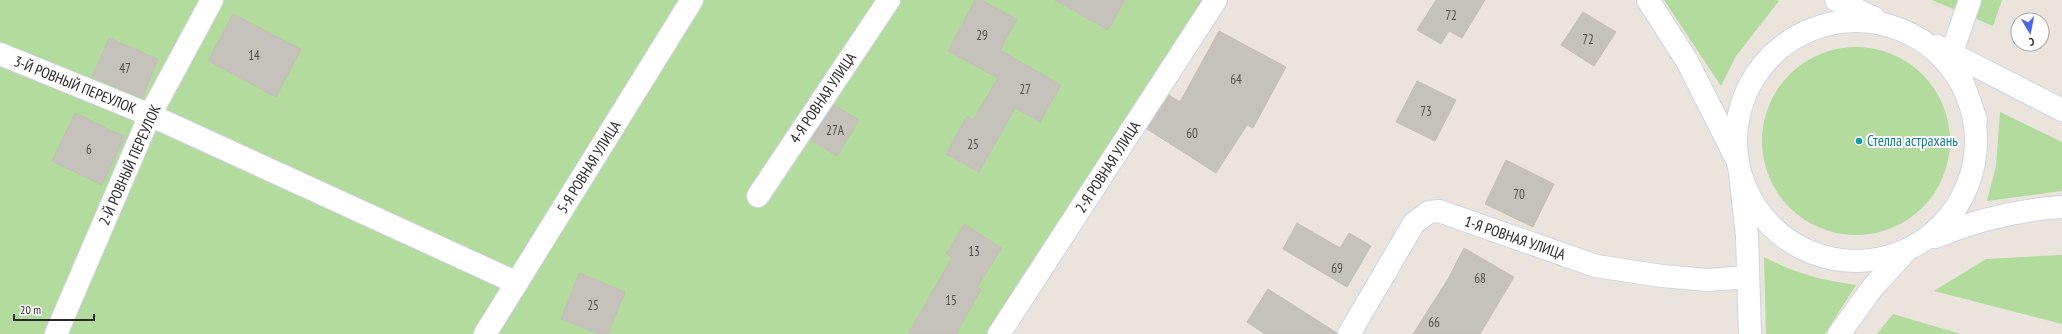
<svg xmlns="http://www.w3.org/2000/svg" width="2062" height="334" font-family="'PT Sans Narrow',sans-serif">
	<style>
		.green { fill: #b2db9d }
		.building { fill: #c5c1bb; stroke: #c5bfb6 }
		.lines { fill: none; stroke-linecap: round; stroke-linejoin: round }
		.minor-casing { stroke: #d1d4e0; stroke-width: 24 }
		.tertiary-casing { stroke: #d1d4e0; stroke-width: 24 }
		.secondary-casing { stroke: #d1d4e0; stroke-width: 24 }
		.minor { stroke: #fff; stroke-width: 22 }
		.tertiary { stroke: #fff; stroke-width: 22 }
		.secondary { stroke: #fff; stroke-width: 22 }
		.culture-dot { fill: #0f9aa8; stroke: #fff; stroke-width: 1.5 }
		.labels { text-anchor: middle; stroke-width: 4; stroke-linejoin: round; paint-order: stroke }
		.number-label { font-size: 13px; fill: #504f4e }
		.street-label { font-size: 15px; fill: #292929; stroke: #fff }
		.culture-label { font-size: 15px; fill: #0d838f; stroke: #fff; text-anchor: start }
	</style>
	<rect width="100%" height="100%" fill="#eae4dc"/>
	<g class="green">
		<polygon points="0,0 1214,0 1001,334 0,334"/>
		<polygon points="1664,0 1776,0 1779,1 1736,56 1721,86"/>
		<polygon points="1932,0 2002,0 1993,26"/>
		<circle cx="1856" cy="141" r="94"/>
		<polygon points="2000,112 2062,142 2062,191 1987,201 1996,166"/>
		<polygon points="2062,255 2062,324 1934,291 1986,259"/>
		<path d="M1764 257C1797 274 1820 280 1856 285L1825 334H1766Z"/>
		<polygon points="1893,314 1961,334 1877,334"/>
	</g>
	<g class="building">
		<polygon points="975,0 981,0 1017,19 1000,50 1061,85 1040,122 1015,108 979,172 946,154 967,116 973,120 998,78 948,51"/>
		<polygon points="1055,0 1125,0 1108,30"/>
		<polygon points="1436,0 1485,0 1462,38 1449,31 1441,44 1417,30"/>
		<polygon points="1583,12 1616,32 1594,66 1561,45"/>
		<polygon points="233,14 301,49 276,97 208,61"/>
		<polygon points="1219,31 1286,67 1253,128 1247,125 1216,173 1147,129 1169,95 1180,102"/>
		<polygon points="109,38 158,59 142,98 92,77"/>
		<polygon points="1417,81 1456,100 1435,141 1396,122"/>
		<polygon points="834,105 859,120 837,156 811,140"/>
		<polygon points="75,113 125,137 102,185 52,161"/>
		<polygon points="1506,160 1554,184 1533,227 1485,204"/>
		<polygon points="1297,223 1340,248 1349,233 1371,246 1347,287 1283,249"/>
		<polygon points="964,224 1002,248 977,287 981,290 956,334 908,334 952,258 946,254"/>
		<polygon points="1464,248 1514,277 1480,334 1413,334 1448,279"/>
		<polygon points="579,273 625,292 608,334 600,334 561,319"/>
		<polygon points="1268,289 1337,333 1337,334 1265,334 1247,322"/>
	</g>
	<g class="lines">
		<defs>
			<g id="minor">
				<polyline points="1970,0 1952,52 1976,120"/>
				<polyline points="0,54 150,115 517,283"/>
				<polyline points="758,196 889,0"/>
				<polyline points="56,334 150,115 212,0"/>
				<polyline points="485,334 692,0"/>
				<polyline points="999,334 1216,0"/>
				<polyline points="1349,334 1414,223 1429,212 1439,211 1596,266 1662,276 1707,280 1748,277"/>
				<polyline points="1839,334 1873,287 1905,252"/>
			</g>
			<polyline id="tertiary" points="1740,173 1747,236 1750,334"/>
			<g id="secondary">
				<polyline points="1648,0 1687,61 1735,156"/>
				<polyline points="1836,0 1874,18"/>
				<circle cx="1856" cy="141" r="120"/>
				<polyline points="1937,46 2062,110"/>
				<path d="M1935 237C1976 220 2018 210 2062 207"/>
			</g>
		</defs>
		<use href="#minor" class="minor-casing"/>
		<use href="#tertiary" class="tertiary-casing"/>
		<use href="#secondary" class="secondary-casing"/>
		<use href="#minor" class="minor"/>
		<use href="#tertiary" class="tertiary"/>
		<use href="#secondary" class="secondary"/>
	</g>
	<circle class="culture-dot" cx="1859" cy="141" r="4"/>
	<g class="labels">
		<g class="number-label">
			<text x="1451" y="20">72</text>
			<text x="982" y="40">29</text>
			<text x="1588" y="44">72</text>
			<text x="254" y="60">14</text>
			<text x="125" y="73">47</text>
			<text x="1236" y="84">64</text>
			<text x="1025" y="94">27</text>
			<text x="1426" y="116">73</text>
			<text x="835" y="135">27А</text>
			<text x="1192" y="138">60</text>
			<text x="973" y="149">25</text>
			<text x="89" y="154">6</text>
			<text x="1519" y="199">70</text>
			<text x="974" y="256">13</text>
			<text x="1337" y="273">69</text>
			<text x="1480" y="283">68</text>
			<text x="951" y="305">15</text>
			<text x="593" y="310">25</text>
			<text x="1434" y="327">66</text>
		</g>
		<g class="street-label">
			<text transform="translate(75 85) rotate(22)" y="5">3-Й РОВНЫЙ ПЕРЕУЛОК</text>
			<text transform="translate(823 98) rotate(-56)" y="5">4-Я РОВНАЯ УЛИЦА</text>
			<text transform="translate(130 165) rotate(-66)" y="5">2-Й РОВНЫЙ ПЕРЕУЛОК</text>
			<text transform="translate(589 167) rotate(-58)" y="5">5-Я РОВНАЯ УЛИЦА</text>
			<text transform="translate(1108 167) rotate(-57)" y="5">2-Я РОВНАЯ УЛИЦА</text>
			<text transform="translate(1515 238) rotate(19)" y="5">1-Я РОВНАЯ УЛИЦА</text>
		</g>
		<g class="culture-label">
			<text x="1867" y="146">Стелла астрахань</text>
		</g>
	</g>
	<g transform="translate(2030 32) rotate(170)"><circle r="19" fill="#ffffff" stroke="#a9a9a9"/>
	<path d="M0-3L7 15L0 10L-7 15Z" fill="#4b66e7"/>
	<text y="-6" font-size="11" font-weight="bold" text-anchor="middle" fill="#292929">С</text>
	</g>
	<path d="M14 314v6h80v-6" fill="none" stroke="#292929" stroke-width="2"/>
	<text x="20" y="314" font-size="12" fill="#292929" stroke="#ffffff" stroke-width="3" paint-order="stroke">20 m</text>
</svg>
